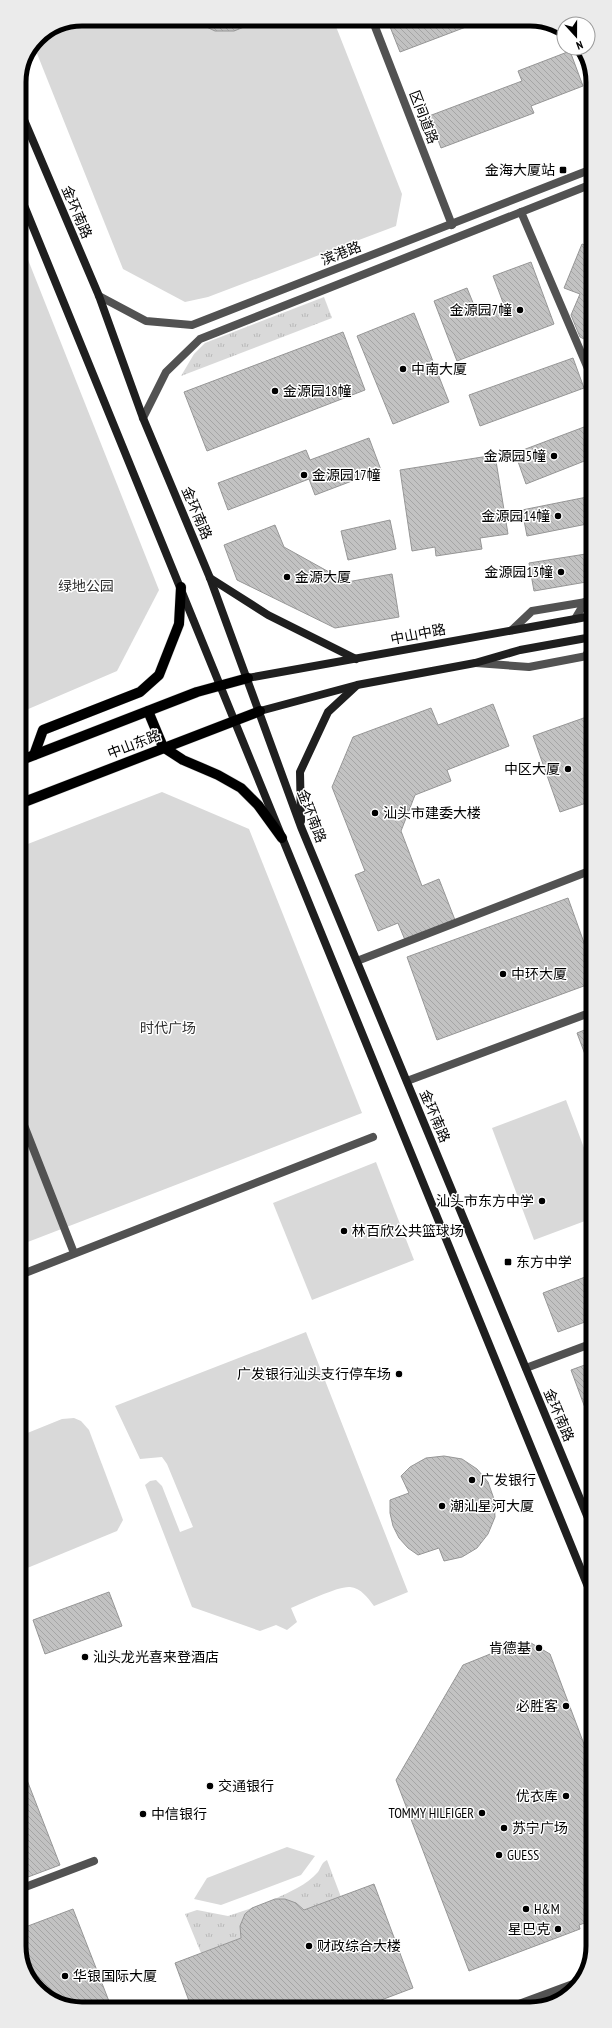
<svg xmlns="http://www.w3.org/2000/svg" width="612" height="2028" font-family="'PT Sans Narrow','Noto Sans SC',sans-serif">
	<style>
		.grass { fill: url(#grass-tufts) }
		.green { fill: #d9d9d9 }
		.building { fill: url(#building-back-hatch); stroke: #969696 }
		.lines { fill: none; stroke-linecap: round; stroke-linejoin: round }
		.primary-casing { stroke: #dbdbdb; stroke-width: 11 }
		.pedestrian { stroke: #525252; stroke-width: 8 }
		.minor { stroke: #525252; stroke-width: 8 }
		.tertiary { stroke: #525252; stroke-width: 8 }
		.secondary { stroke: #1f1f1f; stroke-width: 8 }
		.primary { stroke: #000; stroke-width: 10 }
		.poi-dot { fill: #000; stroke: #fff; stroke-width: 1.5 }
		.labels { text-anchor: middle; stroke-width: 3; stroke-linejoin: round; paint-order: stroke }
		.street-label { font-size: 14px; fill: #000; stroke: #fff }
		.poi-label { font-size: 14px; fill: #000; stroke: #fff; text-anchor: start }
		.park-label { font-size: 14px; fill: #303030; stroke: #fff }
		.rim { fill: none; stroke: #000; stroke-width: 5 }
	</style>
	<defs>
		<pattern id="grass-tufts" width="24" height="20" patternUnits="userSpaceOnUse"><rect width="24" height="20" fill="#d9d9d9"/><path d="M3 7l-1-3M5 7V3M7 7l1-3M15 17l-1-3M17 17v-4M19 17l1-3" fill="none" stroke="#b8b8b8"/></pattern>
		<pattern id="building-back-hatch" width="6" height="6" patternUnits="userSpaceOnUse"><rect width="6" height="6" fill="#c2c2c2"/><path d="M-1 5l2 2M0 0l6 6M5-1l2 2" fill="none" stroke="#a5a5a5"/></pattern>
	</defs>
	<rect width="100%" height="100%" fill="#fff"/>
	<g class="grass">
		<polygon points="324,297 332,318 181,376 194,354 205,343"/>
		<path d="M327 1860 341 1897 304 1910C295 1903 287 1899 275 1899 289 1892 307 1885 318 1872 321 1868 321 1863 327 1860Z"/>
		<path d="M252 1908C242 1917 240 1925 241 1938L201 1953 185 1914 197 1910 228 1916Z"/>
	</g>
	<g class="green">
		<polygon points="82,19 333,19 402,194 396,226 208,297 185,302 123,269 34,46 38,37"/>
		<polygon points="19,237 159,590 117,671 19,713"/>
		<polygon points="162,792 249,829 362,1113 20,1245 20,847"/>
		<polygon points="566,1100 592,1169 593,1218 534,1240 492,1128"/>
		<polygon points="376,1162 414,1260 312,1300 273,1203"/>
		<path d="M306 1332 408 1592 374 1606C368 1598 361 1588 350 1587 338 1586 303 1603 291 1608L297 1622 287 1630 276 1625 260 1631 192 1607 145 1485 150 1481 156 1480 162 1486 180 1532 193 1527 167 1464 162 1457 140 1459 115 1406Z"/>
		<polygon points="74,1418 81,1421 89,1430 123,1520 117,1531 20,1571 20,1436 62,1419"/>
		<polygon points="287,1847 315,1856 301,1875 221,1905 194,1899 207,1878"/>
	</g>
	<g class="building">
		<polygon points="195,19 248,19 249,25 234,31 215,31 198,23"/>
		<polygon points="387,19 487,19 400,52"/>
		<polygon points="570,51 583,86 531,106 534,113 441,148 429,116 522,81 518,71"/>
		<polygon points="582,244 592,248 592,343 580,337 571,315 580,294 564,288"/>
		<polygon points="531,262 554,324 457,361 434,301 467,288 478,315 504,305 493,276"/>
		<polygon points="414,313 449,402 393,424 357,336"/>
		<polygon points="343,332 365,390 207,451 184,392"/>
		<polygon points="573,358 584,388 480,426 469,395"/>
		<polygon points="592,424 592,458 526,484 515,453"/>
		<polygon points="369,438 381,470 315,495 309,479 228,510 218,483 306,450 310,460"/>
		<polygon points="495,455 508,534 480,538 482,549 436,556 435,547 412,551 400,470"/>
		<polygon points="592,496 592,523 527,536 522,510"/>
		<polygon points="390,520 396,549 348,560 341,531"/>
		<polygon points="275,525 284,547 347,582 392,574 399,617 335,628 237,580 224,545"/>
		<polygon points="592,553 592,581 534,591 529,563"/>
		<polygon points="493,704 509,746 447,770 451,781 415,795 401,831 422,886 439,879 455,920 405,940 398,923 378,931 355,875 365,871 332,787 353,737 431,708 438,725"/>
		<polygon points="592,715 592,801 560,812 533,736"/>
		<polygon points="568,898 592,965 592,983 437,1040 407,957"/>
		<polygon points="592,1027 592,1073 577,1033"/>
		<polygon points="593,1274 593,1319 558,1332 543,1293"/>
		<polygon points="593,1362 593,1423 591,1424 571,1370"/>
		<polygon points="444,1456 462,1459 477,1469 488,1482 494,1499 495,1517 488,1534 477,1548 462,1557 444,1561 439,1548 418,1555 408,1548 399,1538 393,1526 390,1513 390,1500 409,1493 401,1476 410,1467 426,1458"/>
		<polygon points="109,1592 122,1626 45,1654 33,1620"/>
		<polygon points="520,1642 531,1643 550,1654 593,1768 593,1920 579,1925 580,1929 469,1971 396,1780 463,1665"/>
		<polygon points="20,1762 60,1865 20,1880"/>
		<polygon points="374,1884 413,1988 360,2008 192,2009 175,1963 241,1938 240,1926 245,1914 252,1908 275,1899 285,1899 296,1903 304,1910"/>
		<polygon points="73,1909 112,2009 78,2009 40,1993 20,1959 20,1929"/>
	</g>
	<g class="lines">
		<defs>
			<g id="primary">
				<polyline points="148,711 163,747 183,760 218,775 241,788 258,805 282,838"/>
				<polyline points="34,755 43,730 140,692 159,675 179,624 181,587"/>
				<polyline points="19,761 197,692 248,678"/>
				<polyline points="19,804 260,711"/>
			</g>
		</defs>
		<use href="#primary" class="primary-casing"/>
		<g class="pedestrian">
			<polyline points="20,1115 74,1253"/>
			<polyline points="20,1275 373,1137"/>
		</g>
		<g class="minor">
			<polyline points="372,19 452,225"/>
			<polyline points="521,212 592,378"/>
			<polyline points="575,619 585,602"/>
			<polyline points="512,630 532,611 592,601"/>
			<polyline points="586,656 592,643"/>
			<polyline points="476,663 529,667 592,655"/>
			<polyline points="357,961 592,870"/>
			<polyline points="407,1081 592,1012"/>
			<polyline points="526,1368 593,1343"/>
			<polyline points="20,1889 94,1861"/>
		</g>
		<g class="tertiary">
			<polyline points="99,296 146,321 192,325 592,169"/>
			<polyline points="143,418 166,372 200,339 592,184"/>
			<polyline points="508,2008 581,1981"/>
		</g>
		<g class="secondary">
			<polyline points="19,108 99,296 143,418 210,578 301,827 593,1530"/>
			<polyline points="19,193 593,1599"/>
			<polyline points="210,578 268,615 356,659"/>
			<polyline points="248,678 592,616"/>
			<polyline points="260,711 357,685 475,663 520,650 592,637"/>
			<polyline points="301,821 300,772 328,712 356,686"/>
		</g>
		<use href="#primary" class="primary"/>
	</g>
	<g class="poi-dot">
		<rect x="559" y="166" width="8" height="8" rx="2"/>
		<circle cx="520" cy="310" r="4"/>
		<circle cx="403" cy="369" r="4"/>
		<circle cx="275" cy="391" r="4"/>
		<circle cx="554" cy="456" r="4"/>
		<circle cx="304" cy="475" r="4"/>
		<circle cx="558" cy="516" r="4"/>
		<circle cx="561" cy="572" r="4"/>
		<circle cx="287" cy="577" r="4"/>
		<circle cx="568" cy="769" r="4"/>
		<circle cx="375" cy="813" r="4"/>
		<circle cx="503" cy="974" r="4"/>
		<circle cx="542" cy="1201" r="4"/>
		<circle cx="344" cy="1231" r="4"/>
		<rect x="504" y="1258" width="8" height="8" rx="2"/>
		<circle cx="399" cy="1374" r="4"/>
		<circle cx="472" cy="1480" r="4"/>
		<circle cx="442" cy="1506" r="4"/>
		<circle cx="539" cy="1648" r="4"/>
		<circle cx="85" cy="1657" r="4"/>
		<circle cx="566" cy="1706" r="4"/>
		<circle cx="210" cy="1786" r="4"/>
		<circle cx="566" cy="1796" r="4"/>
		<circle cx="482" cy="1813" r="4"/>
		<circle cx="143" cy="1814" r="4"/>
		<circle cx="504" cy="1828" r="4"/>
		<circle cx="499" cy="1855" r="4"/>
		<circle cx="526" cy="1909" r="4"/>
		<circle cx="558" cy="1929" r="4"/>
		<circle cx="309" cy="1946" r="4"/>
		<circle cx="65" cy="1976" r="4"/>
	</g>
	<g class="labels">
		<g class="street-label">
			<text transform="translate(424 117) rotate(69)" y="5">区间道路</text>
			<text transform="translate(77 212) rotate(67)" y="5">金环南路</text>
			<text transform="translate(341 253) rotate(-21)" y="5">滨港路</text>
			<text transform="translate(197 513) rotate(67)" y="5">金环南路</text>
			<text transform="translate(418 634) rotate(-11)" y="5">中山中路</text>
			<text transform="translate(134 744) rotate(-21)" y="5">中山东路</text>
			<text transform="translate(312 816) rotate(69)" y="5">金环南路</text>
			<text transform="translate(435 1116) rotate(67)" y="5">金环南路</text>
			<text transform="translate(559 1415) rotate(67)" y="5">金环南路</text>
		</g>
		<g class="poi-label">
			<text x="555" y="175" text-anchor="end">金海大厦站</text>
			<text x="512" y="315" text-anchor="end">金源园7幢</text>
			<text x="411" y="374">中南大厦</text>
			<text x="283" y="396">金源园18幢</text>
			<text x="546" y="461" text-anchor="end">金源园5幢</text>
			<text x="312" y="480">金源园17幢</text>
			<text x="550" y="521" text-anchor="end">金源园14幢</text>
			<text x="553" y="577" text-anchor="end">金源园13幢</text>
			<text x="295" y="582">金源大厦</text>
			<text x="560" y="774" text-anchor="end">中区大厦</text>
			<text x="383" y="818">汕头市建委大楼</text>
			<text x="511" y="979">中环大厦</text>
			<text x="534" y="1206" text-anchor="end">汕头市东方中学</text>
			<text x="352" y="1236">林百欣公共篮球场</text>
			<text x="516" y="1267">东方中学</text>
			<text x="391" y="1379" text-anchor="end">广发银行汕头支行停车场</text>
			<text x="480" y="1485">广发银行</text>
			<text x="450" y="1511">潮汕星河大厦</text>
			<text x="531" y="1653" text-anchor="end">肯德基</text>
			<text x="93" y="1662">汕头龙光喜来登酒店</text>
			<text x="558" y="1711" text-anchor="end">必胜客</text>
			<text x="218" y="1791">交通银行</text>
			<text x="558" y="1801" text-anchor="end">优衣库</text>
			<text x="474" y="1818" text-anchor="end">TOMMY HILFIGER</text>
			<text x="151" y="1819">中信银行</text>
			<text x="512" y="1833">苏宁广场</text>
			<text x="507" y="1860">GUESS</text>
			<text x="534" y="1914">H&amp;M</text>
			<text x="550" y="1934" text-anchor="end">星巴克</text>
			<text x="317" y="1951">财政综合大楼</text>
			<text x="73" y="1981">华银国际大厦</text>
		</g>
		<g class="park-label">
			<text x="86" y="591">绿地公园</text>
			<text x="168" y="1033">时代广场</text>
		</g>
	</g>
	<path d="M0 0H612V2028H0ZM82 26H530A56 56 0 0 1 586 82V1946A56 56 0 0 1 530 2002H82A56 56 0 0 1 26 1946V82A56 56 0 0 1 82 26Z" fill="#ebebeb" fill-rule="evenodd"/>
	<path class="rim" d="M82 26H530A56 56 0 0 1 586 82V1946A56 56 0 0 1 530 2002H82A56 56 0 0 1 26 1946V82A56 56 0 0 1 82 26Z"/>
	<g transform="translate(576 36) rotate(159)"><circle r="19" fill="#ffffff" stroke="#999999"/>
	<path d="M0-3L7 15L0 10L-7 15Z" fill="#000000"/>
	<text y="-6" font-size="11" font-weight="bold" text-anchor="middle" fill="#000000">N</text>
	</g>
</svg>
